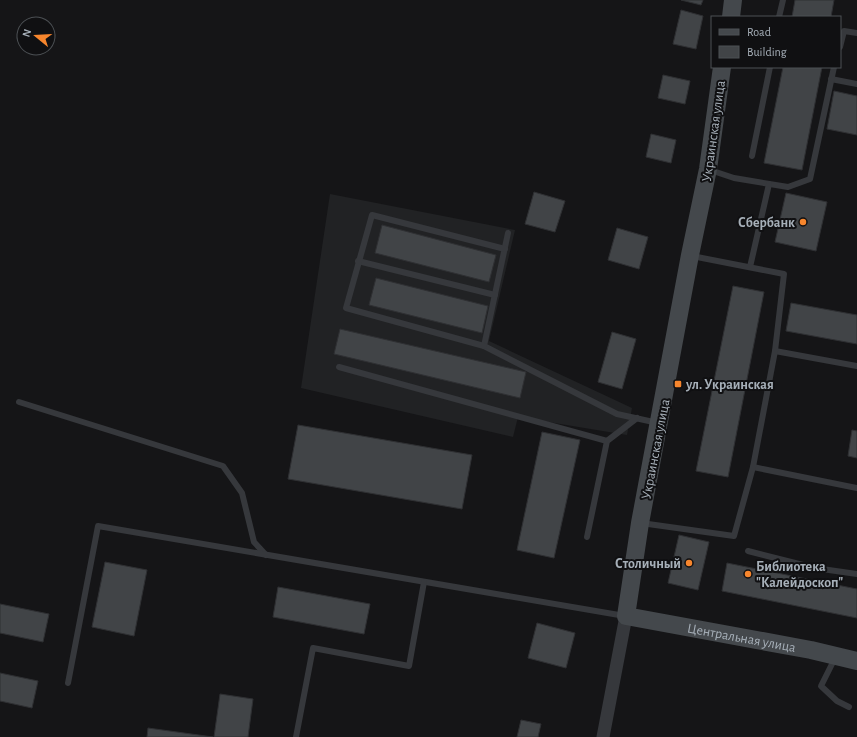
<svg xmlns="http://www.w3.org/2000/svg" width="857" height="737" font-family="'Alegreya Sans',sans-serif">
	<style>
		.built { fill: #212224 }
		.building { fill: #414447; stroke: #2f3033 }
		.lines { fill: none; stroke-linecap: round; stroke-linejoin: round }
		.lane { stroke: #36383c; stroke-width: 6 }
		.street { stroke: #36383c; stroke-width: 13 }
		.secondary { stroke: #44484c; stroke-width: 18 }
		.poi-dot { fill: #f7862d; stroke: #101012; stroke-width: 1.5 }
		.labels { text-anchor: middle; stroke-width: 4; stroke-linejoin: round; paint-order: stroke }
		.street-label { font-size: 14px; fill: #a6afb8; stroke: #101012 }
		.poi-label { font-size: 14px; font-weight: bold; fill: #a6afb8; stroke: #101012; text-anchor: end }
	</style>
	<rect width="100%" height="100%" fill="#151517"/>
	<polygon class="built" points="330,194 515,230 489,341 632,408 627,435 518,417 513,437 301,388"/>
	<g class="building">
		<polygon points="681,0 703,0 701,5"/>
		<polygon points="795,0 834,0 831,17 792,17"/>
		<polygon points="681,10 703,16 696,49 673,44"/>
		<polygon points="783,67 822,67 802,170 764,163"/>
		<polygon points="663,75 690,81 685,104 658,98"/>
		<polygon points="834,91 857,96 857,135 827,129"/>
		<polygon points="651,134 676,140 671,163 646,157"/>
		<polygon points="534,192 565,201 555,232 525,224"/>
		<polygon points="786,193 827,202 816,251 775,242"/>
		<polygon points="382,225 496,255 489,282 375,253"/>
		<polygon points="617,228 648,237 639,269 608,260"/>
		<polygon points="376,278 488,306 482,333 369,305"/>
		<polygon points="733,286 764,292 728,477 696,471"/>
		<polygon points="791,303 857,315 857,344 786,331"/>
		<polygon points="340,329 526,372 520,398 334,354"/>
		<polygon points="612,332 636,339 622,389 598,382"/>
		<polygon points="298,425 472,455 462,509 288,479"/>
		<polygon points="852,430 857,431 857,458 848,456"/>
		<polygon points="542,432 580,440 554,558 517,550"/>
		<polygon points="679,535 709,542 698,590 668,583"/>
		<polygon points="105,562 147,570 134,636 92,627"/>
		<polygon points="727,563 857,589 857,618 722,591"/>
		<polygon points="278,587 370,604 364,634 273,617"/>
		<polygon points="0,604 49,614 43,642 0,633"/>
		<polygon points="537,623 575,633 566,668 528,658"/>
		<polygon points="0,673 38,681 32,708 0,701"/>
		<polygon points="220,694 253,699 248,737 214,737"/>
		<polygon points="521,720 541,724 538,737 517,737"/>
		<polygon points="148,728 213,737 147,737"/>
	</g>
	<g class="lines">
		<g class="lane">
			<polyline points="779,17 783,0"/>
			<polyline points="840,47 844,31 857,33"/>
			<polyline points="831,79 857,84"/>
			<polyline points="752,156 770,67"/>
			<polyline points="710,170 734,178 788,187 810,179 834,67"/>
			<polyline points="508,233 484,346 617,414 658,423"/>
			<polyline points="358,261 495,295"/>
			<polyline points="750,267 769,184"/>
			<polyline points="484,346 346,308 372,215 505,249"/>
			<polyline points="775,351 857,366"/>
			<polyline points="339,367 607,441"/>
			<polyline points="19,402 223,466 242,493 254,542 266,555"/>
			<polyline points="753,467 857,488"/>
			<polyline points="641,523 734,536 753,467 775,351 784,274 692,256"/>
			<polyline points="587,537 607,441 637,418"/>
			<polyline points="748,551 815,568 857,574"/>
			<polyline points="835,658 821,686 837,701 849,707"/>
			<polyline points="68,683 98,526 625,616"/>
			<polyline points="296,737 313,648 409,666 424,582"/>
		</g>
		<polyline class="street" points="603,737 626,616"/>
		<g class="secondary">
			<polyline points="731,17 733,0"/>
			<path id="s1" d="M722 67 708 169 690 255 640 523 626 616 811 650 857 661"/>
		</g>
	</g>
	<g class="poi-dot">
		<circle cx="803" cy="222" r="4"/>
		<rect x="674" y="380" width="8" height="8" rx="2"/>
		<circle cx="689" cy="563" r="4"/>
		<circle cx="748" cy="574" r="4"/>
	</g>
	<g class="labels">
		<g class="street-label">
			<text transform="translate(713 131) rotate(-82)" y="5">Украинская улица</text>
			<text transform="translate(655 449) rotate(-79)" y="5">Украинская улица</text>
			<text dy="5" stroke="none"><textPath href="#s1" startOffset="675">Центральная улица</textPath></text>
		</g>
		<g class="poi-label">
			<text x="795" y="227">Сбербанк</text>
			<text x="686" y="389" text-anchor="start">ул. Украинская</text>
			<text x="681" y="568">Столичный</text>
			<text x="756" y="571" text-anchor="start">Библиотека<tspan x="756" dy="16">"Калейдоскоп"</tspan></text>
		</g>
	</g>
	<rect x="711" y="16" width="130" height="52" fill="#101012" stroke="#4c5054"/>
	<rect x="719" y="29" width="20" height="6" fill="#44484c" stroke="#4c5054"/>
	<text x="747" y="36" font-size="12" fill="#a6afb8">Road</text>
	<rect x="719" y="46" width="20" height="12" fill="#414447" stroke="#4c5054"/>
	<text x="747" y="56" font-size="12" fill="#a6afb8">Building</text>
	<g transform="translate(36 36) rotate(288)"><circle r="19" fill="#101012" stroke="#4c5054"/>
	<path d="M0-3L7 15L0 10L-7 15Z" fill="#f7862d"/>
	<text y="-6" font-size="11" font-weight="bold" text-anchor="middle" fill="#a6afb8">N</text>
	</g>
</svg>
